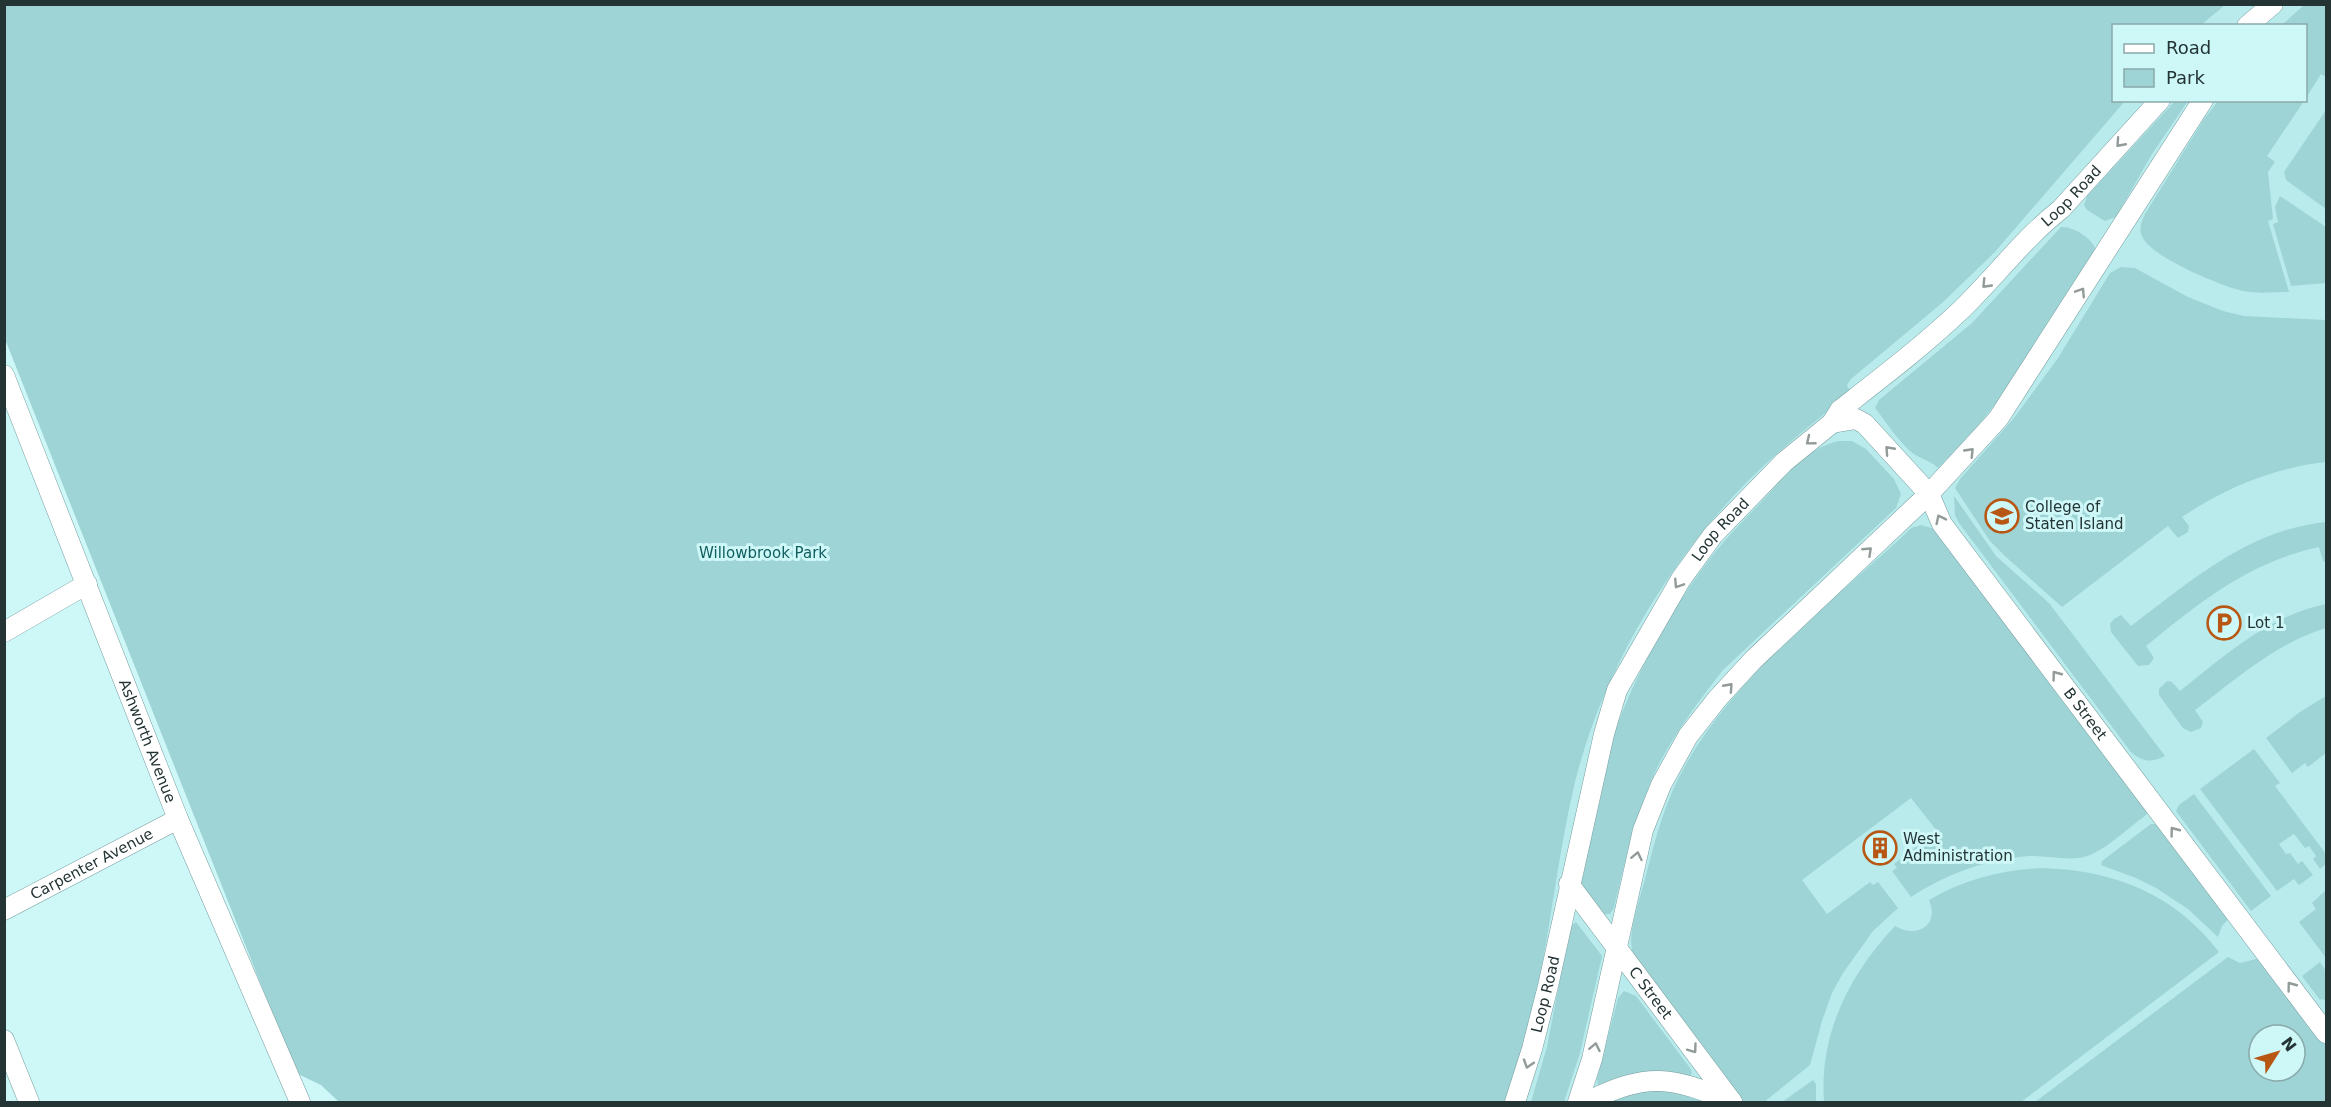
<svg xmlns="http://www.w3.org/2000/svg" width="2331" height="1107" font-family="'DejaVu Sans',sans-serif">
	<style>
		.built { fill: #b9ebec; fill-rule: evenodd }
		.green { fill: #9ed4d6; fill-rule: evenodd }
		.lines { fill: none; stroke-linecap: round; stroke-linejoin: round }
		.minor-casing { stroke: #779d9f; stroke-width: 21 }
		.minor { stroke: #fff; stroke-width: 20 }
		.oneway { stroke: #929a9a }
		.labels { text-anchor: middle; stroke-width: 6; stroke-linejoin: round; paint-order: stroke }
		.street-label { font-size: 15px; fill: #243435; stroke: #cef7f8 }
		.poi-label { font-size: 15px; fill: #243435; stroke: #cef7f8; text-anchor: start }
		.park-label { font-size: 15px; fill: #105d60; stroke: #cef7f8 }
	</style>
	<rect width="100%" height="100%" fill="#cef7f8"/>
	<path class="built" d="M2193 5H2326V1102H1483L1540 808 1635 575 2114 100H2306V26L2168 25ZM2259 1035H2295V1071H2259Z"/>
	<g class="green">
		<path d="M5 5H2225L2201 25 2114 26V100L2125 101 1994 253 1942 303 1851 379 1847 385 1851 393C1814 422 1777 451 1744 485 1665 567 1603 671 1575 782 1557 858 1550 935 1533 1010 1526 1041 1516 1072 1508 1102H339L321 1085 296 1073 5 339Z"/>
		<polygon points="2304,5 2326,5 2326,77 2321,74 2306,98 2306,26 2282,25"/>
		<polygon points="2175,101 2188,101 2152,154 2116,217 2105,221 2087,210 2084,205 2087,196"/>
		<path d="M2218 101H2304L2267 156 2275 162 2268 172 2273 219 2268 221 2289 292C2274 292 2258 294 2243 291 2221 286 2150 257 2142 236 2138 229 2142 221 2145 214L2204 119Z"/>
		<polygon points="2326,110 2326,209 2286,180 2284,172"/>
		<polygon points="2280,196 2326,227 2326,283 2291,286 2273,224 2278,222 2275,207"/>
		<path d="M2061 227C2073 226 2094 239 2096 251L2012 383 1973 432 1938 468C1929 459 1918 459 1909 450 1896 438 1886 422 1875 408L1879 400 1972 323Z"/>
		<path d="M2121 267 2135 268 2188 297 2223 311 2244 316 2326 320V462C2276 467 2223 489 2182 517L2189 526 2188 532 2178 538 2168 526 2062 607 2006 557 1990 541 1955 488 1960 479 2014 418 2058 358 2110 273Z"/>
		<path d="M1840 441H1852L1866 449 1894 479 1901 494 1896 508 1723 670C1700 699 1678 729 1660 762 1637 807 1626 858 1614 908L1610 914H1604L1583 889 1580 882C1586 849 1591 815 1599 783 1619 703 1664 616 1716 551 1730 534 1747 517 1762 501 1782 479 1810 445 1840 441Z"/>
		<path d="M1954 496 1996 556 2049 603 2165 756C2152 763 2142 762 2131 752L1959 523 1955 515Z"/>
		<path d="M2326 522V563L2323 561 2319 547C2249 562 2200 602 2146 646L2154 658 2149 665 2138 666 2111 632 2110 624 2114 619 2121 615 2131 626C2192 580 2248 530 2326 522Z"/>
		<path d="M1921 525 1935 529 2148 809 2146 815C2129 827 2104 852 2084 857 2068 861 2046 855 2029 856 1987 859 1946 874 1911 897L1892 871 1897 868 1894 864 1937 831 1911 798 1802 880 1827 914 1870 882 1873 885 1878 882 1898 908 1873 931 1843 973 1832 993 1822 1021 1810 1065 1764 1102H1742L1645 974C1640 967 1634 959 1632 950 1628 932 1640 898 1645 879 1655 840 1665 800 1686 764 1738 674 1828 605 1904 535L1911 528Z"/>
		<path d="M2326 604V628C2276 643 2236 679 2195 710L2203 722 2201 728 2191 732 2183 728 2159 695V689L2167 681 2172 682 2180 691C2224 656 2270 615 2326 604Z"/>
		<polygon points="2326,696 2326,753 2308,767 2305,763 2292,773 2266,738 2300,712"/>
		<polygon points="2254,749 2280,783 2275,786 2326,854 2326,864 2320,869 2313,859 2316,856 2309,846 2305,848 2294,834 2279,844 2286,854 2290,853 2298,864 2302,861 2313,875 2299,885 2294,879 2277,891 2200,789"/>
		<polygon points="2194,794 2271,896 2251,911 2176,811 2179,805"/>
		<polygon points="2151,824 2159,824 2230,917 2222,926 2218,937 2188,909 2156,888 2136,878 2101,865 2102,861"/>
		<path d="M2042 868C2114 870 2175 894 2219 952L2021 1102H1824C1819 1034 1849 975 1895 926 1916 939 1940 926 1929 900 1964 879 2002 870 2042 868Z"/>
		<polygon points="2326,890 2326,958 2299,922 2316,909 2312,903"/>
		<polygon points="1576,922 1602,956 1580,1053 1564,1102 1531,1102 1547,1047 1570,927"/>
		<path d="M2228 957 2240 963 2260 958 2326 1045V1102H2035ZM2259 1035H2295V1071H2259Z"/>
		<polygon points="2320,962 2326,971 2326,1001 2322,999 2320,1000 2302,976"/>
		<polygon points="1624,991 1636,996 1690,1068 1692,1073 1690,1076 1598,1087 1597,1079 1618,998"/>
		<polygon points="1813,1080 1816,1084 1816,1102 1782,1102"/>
		<polygon points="1643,1089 1674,1090 1706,1102 1606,1102"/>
	</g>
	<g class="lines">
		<defs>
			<g id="minor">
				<polyline points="2247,26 2273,4"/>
				<path id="s1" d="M4 375 178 819 300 1102"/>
				<path id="s2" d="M1832 423 1856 419 1865 424 1929 494 1942 524 2326 1033"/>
				<polyline points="4,632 87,584"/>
				<path id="s3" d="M1569 884 1732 1102"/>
				<path id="s4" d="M4 910 178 819"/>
				<polyline points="4,1040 29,1102"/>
				<path id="s5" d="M1515 1102 1532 1049 1548 986 1604 734 1617 690 1681 579 1713 535 1784 462 1832 423 1840 410C1881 378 1923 346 1961 310 1995 277 2024 238 2061 209L2160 100"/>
				<polyline points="1578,1102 1592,1059 1643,830 1661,785 1688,736 1718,698 1753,660 1929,494 1998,419 2203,100"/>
				<path d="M1587 1102C1647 1072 1671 1076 1732 1102"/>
			</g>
		</defs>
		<use href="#minor" class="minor-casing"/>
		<use href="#minor" class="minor"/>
	</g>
	<defs><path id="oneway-chevron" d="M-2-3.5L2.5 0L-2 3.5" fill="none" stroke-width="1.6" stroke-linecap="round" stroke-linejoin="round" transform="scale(1.5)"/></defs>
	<g class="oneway">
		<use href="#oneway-chevron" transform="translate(2120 143) rotate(132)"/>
		<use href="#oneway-chevron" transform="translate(1986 284) rotate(134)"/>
		<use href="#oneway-chevron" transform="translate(2081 292) rotate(-57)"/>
		<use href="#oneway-chevron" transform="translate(1810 441) rotate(141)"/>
		<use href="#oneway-chevron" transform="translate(1889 450) rotate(-132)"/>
		<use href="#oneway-chevron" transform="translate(1970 452) rotate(-46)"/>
		<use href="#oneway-chevron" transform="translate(1940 519) rotate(-116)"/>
		<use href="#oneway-chevron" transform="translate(1868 551) rotate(-43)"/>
		<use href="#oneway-chevron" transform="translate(1678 584) rotate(123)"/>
		<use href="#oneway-chevron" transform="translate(2056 675) rotate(-127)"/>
		<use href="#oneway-chevron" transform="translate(1729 687) rotate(-48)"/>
		<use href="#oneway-chevron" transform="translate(2174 831) rotate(-127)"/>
		<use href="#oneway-chevron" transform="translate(1637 856) rotate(-78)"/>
		<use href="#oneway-chevron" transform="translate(2291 986) rotate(-127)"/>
		<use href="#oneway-chevron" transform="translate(1595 1047) rotate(-78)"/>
		<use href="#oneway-chevron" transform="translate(1693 1049) rotate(54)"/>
		<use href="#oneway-chevron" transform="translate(1528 1064) rotate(108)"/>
	</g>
	<defs>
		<symbol id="university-ring" viewBox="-11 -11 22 22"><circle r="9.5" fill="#cef7f8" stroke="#b75713" stroke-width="1.5"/><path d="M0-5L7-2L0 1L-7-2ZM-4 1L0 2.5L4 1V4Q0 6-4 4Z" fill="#b75713"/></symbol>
		<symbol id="parking-ring" viewBox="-11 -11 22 22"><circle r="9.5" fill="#cef7f8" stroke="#b75713" stroke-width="1.5"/><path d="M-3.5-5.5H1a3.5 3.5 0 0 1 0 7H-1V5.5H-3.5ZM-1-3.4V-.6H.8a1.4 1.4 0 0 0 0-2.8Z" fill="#b75713"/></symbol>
		<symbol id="building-ring" viewBox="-11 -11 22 22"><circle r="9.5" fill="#cef7f8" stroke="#b75713" stroke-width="1.5"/><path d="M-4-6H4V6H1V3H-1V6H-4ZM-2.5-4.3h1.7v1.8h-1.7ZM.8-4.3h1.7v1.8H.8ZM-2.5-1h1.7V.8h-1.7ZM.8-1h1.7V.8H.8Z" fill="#b75713"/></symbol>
	</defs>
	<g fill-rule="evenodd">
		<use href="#university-ring" x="1983" y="497" width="38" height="38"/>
		<use href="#parking-ring" x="2205" y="604" width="38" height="38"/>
		<use href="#building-ring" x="1861" y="829" width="38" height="38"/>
	</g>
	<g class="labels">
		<g class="street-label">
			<text dy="5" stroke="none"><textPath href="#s5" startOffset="1102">Loop Road</textPath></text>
			<text dy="5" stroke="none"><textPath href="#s5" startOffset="616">Loop Road</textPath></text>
			<text dy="5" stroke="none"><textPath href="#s2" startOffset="400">B Street</textPath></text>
			<text dy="5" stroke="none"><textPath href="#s1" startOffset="393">Ashworth Avenue</textPath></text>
			<text dy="5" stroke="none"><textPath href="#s4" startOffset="99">Carpenter Avenue</textPath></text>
			<text dy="5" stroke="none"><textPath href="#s3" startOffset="136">C Street</textPath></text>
			<text dy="5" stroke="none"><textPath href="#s5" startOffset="112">Loop Road</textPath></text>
		</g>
		<g class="poi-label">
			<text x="2025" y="512">College of<tspan x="2025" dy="17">Staten Island</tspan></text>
			<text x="2247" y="628">Lot 1</text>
			<text x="1903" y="844">West<tspan x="1903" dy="17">Administration</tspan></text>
		</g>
		<g class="park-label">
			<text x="763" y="558">Willowbrook Park</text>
		</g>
	</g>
	<rect width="2331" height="1107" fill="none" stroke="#243435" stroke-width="12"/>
	<rect x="2112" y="24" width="195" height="78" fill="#cef7f8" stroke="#8aa9aa" stroke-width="1.5"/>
	<rect x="2124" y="44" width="30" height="9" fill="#ffffff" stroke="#8aa9aa" stroke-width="1.5"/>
	<text x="2166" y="54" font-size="18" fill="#243435">Road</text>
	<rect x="2124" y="69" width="30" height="18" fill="#9ed4d6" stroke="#8aa9aa" stroke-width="1.5"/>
	<text x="2166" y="84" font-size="18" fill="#243435">Park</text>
	<g transform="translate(2277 1053) rotate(53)"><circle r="28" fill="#cef7f8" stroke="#8aa9aa" stroke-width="1.5"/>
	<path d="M0-4.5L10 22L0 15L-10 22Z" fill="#b75713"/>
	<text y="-9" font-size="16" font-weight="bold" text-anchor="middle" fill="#243435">N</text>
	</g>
</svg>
